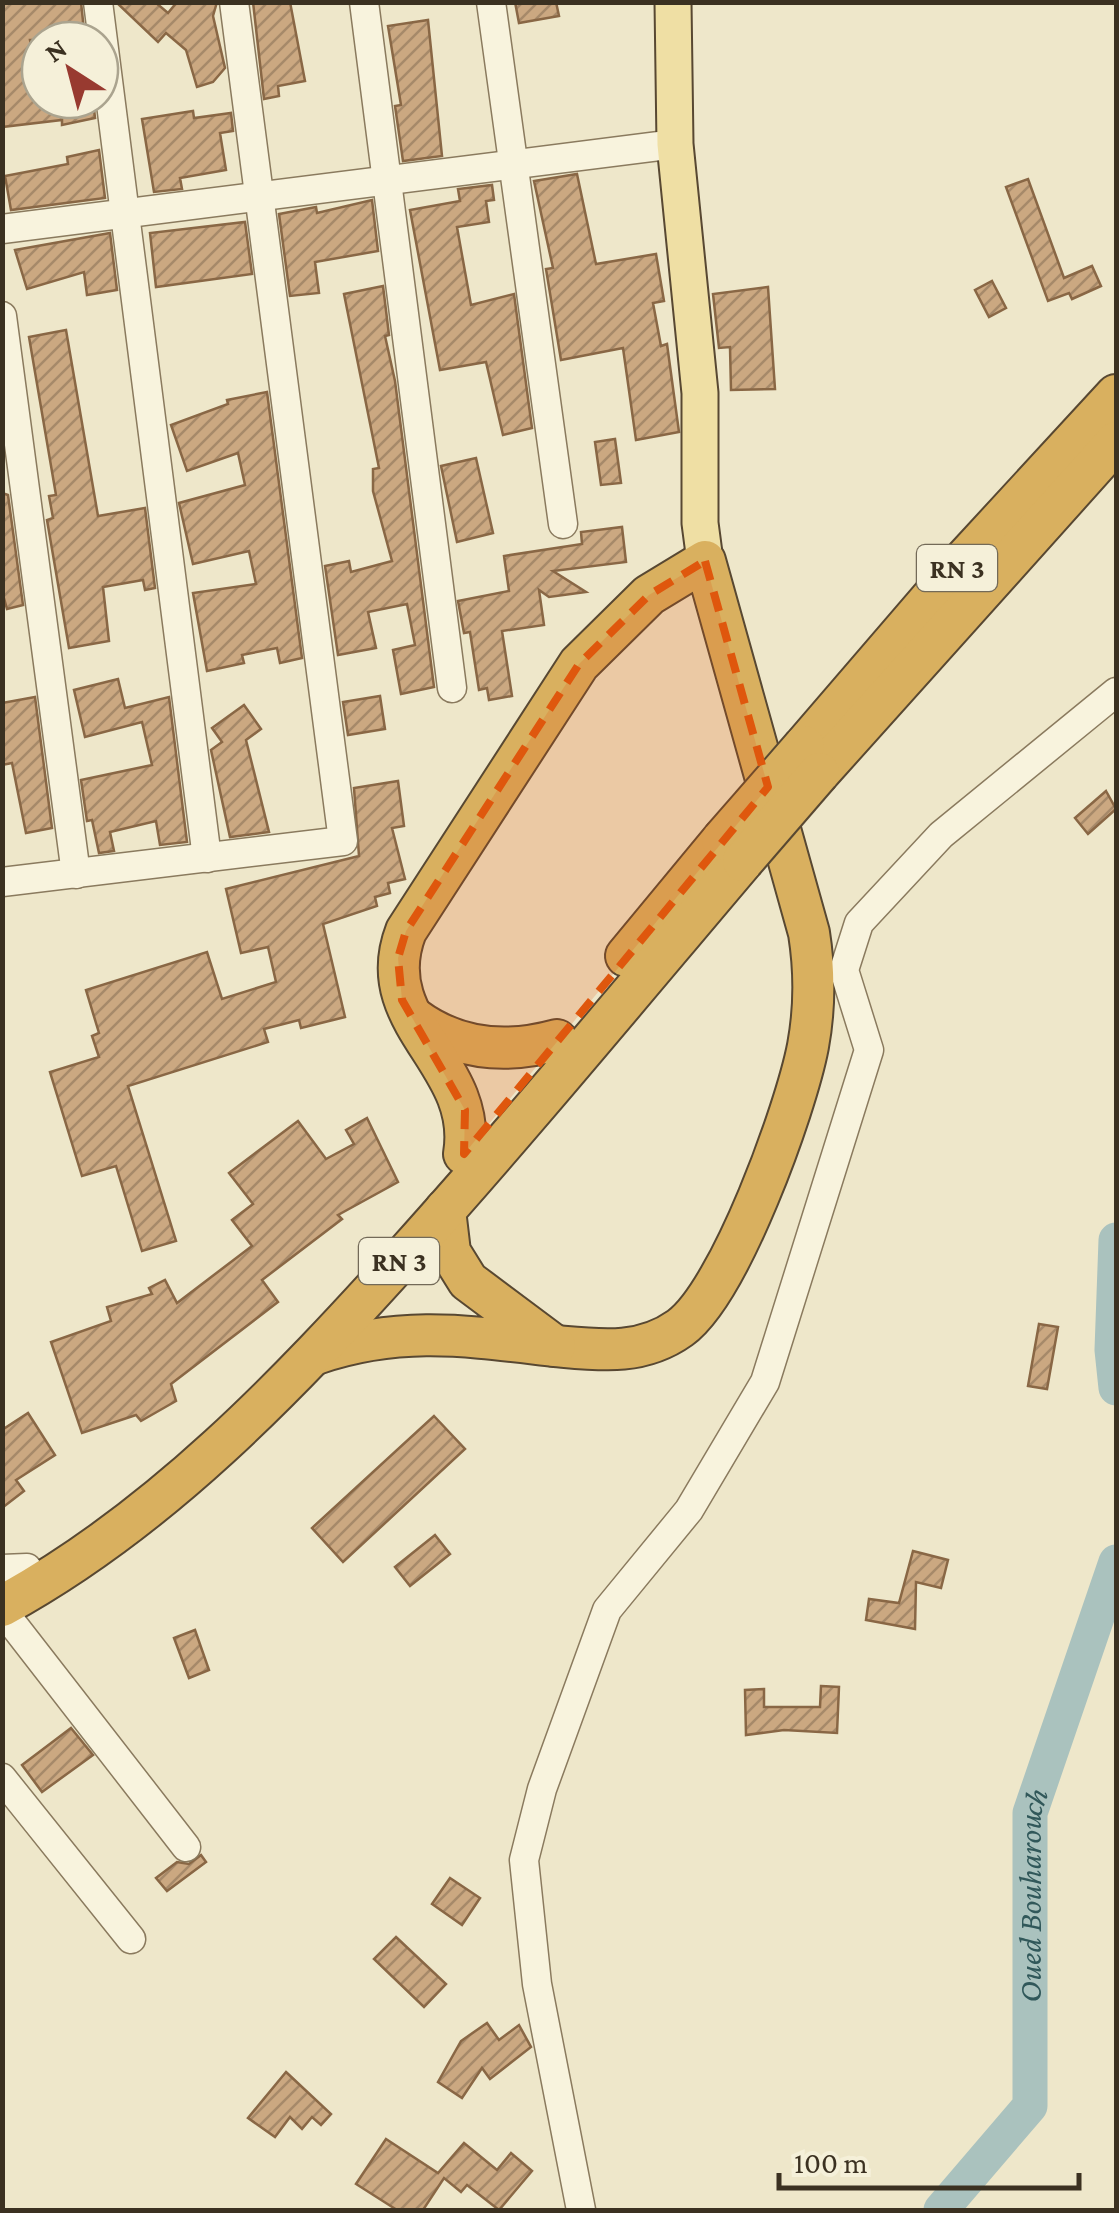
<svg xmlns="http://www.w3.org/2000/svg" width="1119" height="2213" font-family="'Crimson Pro',serif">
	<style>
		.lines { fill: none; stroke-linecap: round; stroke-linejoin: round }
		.river { stroke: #aac2be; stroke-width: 35 }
		.building { fill: url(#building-hatch); stroke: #896745; stroke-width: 2.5 }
		.minor-casing { stroke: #8a7a5e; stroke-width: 31 }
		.major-casing { stroke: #584832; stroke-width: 39 }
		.highway-casing { stroke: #584832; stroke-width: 44 }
		.minor { stroke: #f8f3dd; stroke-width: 28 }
		.major { stroke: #efdfa4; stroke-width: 35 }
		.highway { stroke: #d9b05f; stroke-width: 40 }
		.highway-bridge-casing { stroke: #584832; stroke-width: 44; stroke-linecap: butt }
		.highway-bridge { stroke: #d9b05f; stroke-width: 40 }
		.marked { fill: #df570d; fill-opacity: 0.2; stroke: #df570d; stroke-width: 8; stroke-dasharray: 20 12; stroke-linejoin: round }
		.labels { text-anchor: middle; stroke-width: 10; stroke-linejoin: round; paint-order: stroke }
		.shield { fill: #f5f0d9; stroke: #736a58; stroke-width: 2.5 }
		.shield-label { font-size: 28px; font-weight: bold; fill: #3b3121 }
		.water-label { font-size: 32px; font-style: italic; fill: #31585a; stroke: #f5f0d9 }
	</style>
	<defs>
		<pattern id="building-hatch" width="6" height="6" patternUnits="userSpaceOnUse" patternTransform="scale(2.5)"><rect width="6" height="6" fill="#cba881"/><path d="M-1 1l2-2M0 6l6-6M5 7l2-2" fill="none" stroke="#a68969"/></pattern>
	</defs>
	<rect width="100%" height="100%" fill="#eee7ca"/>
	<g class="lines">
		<g class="river">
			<polyline points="1116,1240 1112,1350 1116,1388"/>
			<path id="s1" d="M941 2210 1030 2106V1813L1116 1562"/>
		</g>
	</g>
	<g class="building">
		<polygon points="2,2 81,2 85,40 30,40 40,100 93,100 95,118 62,125 62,120 2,127"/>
		<polygon points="116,2 155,2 168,13 177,2 217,2 213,16 225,68 213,82 197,87 186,50 166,33 158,42"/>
		<polygon points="253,2 290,2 305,81 278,86 279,96 264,99"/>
		<polygon points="515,2 556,2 559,16 519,23"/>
		<polygon points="428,20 442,156 403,161 395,106 401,105 388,26"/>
		<polygon points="193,111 194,118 231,113 233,131 220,133 226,170 180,178 182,189 154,192 142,119"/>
		<polygon points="99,150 105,198 11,210 5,176 68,164 67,157"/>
		<polygon points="577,174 596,264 656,254 664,301 653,303 661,346 667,344 679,432 636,440 623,348 561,360 546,269 553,268 534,181"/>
		<polygon points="1028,179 1064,278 1092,266 1101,286 1072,299 1069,293 1048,301 1006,187"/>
		<polygon points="492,185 494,200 486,201 489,222 457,227 471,305 514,294 532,428 503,435 486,362 440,370 410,210 460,201 458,189"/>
		<polygon points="372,200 378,251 315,262 319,293 290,296 279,214 316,207 317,213"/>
		<polygon points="245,222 252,274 156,287 150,233"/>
		<polygon points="110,233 117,290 87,295 84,272 27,289 15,250"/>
		<polygon points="992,281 1006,308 989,317 975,290"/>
		<polygon points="383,286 389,335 385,336 395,381 434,687 401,694 393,650 415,645 407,604 368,612 376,648 338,655 325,566 349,561 351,572 392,561 373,491 373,469 379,468 344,294"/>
		<polygon points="768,287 775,389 731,390 730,347 719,348 713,294"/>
		<polygon points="66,330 98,516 145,508 155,588 145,590 143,580 103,587 109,641 69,648 47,520 53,518 49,496 56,495 29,337"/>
		<polygon points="267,392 302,658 280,663 277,648 242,655 244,663 207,671 193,593 256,584 249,551 193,564 179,503 245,485 238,453 187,471 171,425 228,404 227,400"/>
		<polygon points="615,439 621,483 601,485 595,442"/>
		<polygon points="476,458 493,533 457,542 441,466"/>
		<polygon points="2,493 8,495 23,605 7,609 2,591"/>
		<polygon points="622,527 626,562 553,571 586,592 549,597 539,590 544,625 502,631 512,696 489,700 487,688 479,690 470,632 464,633 458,601 509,591 504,556 582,544 581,532"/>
		<polygon points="118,679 125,708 169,697 187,842 160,845 156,821 110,832 114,851 99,853 92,820 87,821 81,780 152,765 142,722 85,737 74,690"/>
		<polygon points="380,696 385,729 348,735 343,702"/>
		<polygon points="35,697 52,828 26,833 12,763 2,765 2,703"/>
		<polygon points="244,705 261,729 246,740 269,832 230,837 211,750 222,742 212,728"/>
		<polygon points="398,781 404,826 392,828 405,879 388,883 390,893 375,897 377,906 323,924 345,1017 301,1028 299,1020 264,1029 268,1042 128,1086 176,1241 142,1251 116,1166 82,1176 50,1072 99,1057 92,1036 99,1033 86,990 207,952 222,999 276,982 268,947 241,953 226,889 359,856 354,788"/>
		<polygon points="1106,791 1116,809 1088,834 1075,818"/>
		<polygon points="367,1118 398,1182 338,1215 342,1219 262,1280 278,1302 171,1384 176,1401 141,1421 136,1415 82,1433 51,1342 111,1321 107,1307 152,1294 149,1288 165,1280 177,1303 252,1246 232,1220 253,1204 229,1173 298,1121 326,1159 354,1144 346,1130"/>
		<polygon points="1039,1324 1058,1327 1047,1389 1028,1386"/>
		<polygon points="28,1413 55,1455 16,1480 24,1491 2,1508 2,1430"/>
		<polygon points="434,1416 465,1449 343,1562 312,1528"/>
		<polygon points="435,1535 450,1554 410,1586 395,1567"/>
		<polygon points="913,1551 948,1560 941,1588 916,1582 915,1629 866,1620 869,1599 899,1603"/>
		<polygon points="195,1630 209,1670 189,1678 174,1638"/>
		<polygon points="821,1686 839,1687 837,1733 784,1730 746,1735 745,1690 764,1689 764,1707 820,1707"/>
		<polygon points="71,1728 93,1755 42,1792 22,1765"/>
		<polygon points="201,1855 206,1862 167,1891 156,1878 177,1862 189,1864"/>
		<polygon points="450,1878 480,1898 462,1925 432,1904"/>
		<polygon points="396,1937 446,1984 424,2007 374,1959"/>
		<polygon points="487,2023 499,2040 519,2025 531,2047 490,2079 482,2068 462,2098 438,2082 461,2041"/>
		<polygon points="286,2072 331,2114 321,2125 312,2117 302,2129 290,2117 275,2137 248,2118"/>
		<polygon points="386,2139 438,2173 464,2143 497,2170 511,2153 532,2171 499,2210 467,2185 461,2192 444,2178 423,2210 397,2210 356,2184"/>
	</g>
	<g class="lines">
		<defs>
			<g id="minor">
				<polyline points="98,2 207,858"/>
				<polyline points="364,2 452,688"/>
				<polyline points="491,2 563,524"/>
				<polyline points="2,229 675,144"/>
				<polyline points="2,316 76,874"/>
				<polyline points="2,882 343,841 234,2"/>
				<polyline points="2,1569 27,1568"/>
				<polyline points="2,1610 186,1847"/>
				<polyline points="2,1778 131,1939"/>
				<polyline points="581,2210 537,1984 524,1860 542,1789 607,1610 689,1510 765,1382 869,1050 844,970 859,923 941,835 1116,692"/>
			</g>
			<polyline id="major" points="673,2 675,144 700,393 700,523 705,561"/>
			<g id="highway">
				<polyline points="804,746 964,560 1116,395"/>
				<polyline points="819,773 1116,442"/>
				<polyline points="626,956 722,840"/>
				<path d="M414 1018C457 1050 506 1054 557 1040"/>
				<path d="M464 1154C479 1062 370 1024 406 931L579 664 649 595 705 561 809 933C815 971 815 1008 808 1046 796 1109 730 1292 680 1328 641 1356 599 1350 555 1346"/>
				<path d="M316 1354C401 1325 468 1336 555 1346L468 1281 450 1252 445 1210"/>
				<path d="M2 1606C161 1519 287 1386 407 1253 522 1125 632 992 743 861"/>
			</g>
		</defs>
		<use href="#minor" class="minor-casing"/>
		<use href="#major" class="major-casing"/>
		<use href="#highway" class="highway-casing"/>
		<use href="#minor" class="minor"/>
		<use href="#major" class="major"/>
		<use href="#highway" class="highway"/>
		<defs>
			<g id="highway-bridge">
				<polyline points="722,840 804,746"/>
				<polyline points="743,861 819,773"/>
			</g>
		</defs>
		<use href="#highway-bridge" class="highway-bridge-casing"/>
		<use href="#highway-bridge" class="highway-bridge"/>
	</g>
	<path class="marked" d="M705 561 768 787 464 1154 465 1110 402 1000 398 958 406 931 579 664 649 595Z"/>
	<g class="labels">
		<g class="shield">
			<rect x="917" y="545" width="80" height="46" rx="8"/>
			<rect x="359" y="1238" width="80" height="46" rx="8"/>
		</g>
		<g class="shield-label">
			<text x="957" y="578">RN 3</text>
			<text x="399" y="1271">RN 3</text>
		</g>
		<g class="water-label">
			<text dy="11" stroke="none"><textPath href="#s1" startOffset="348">Oued Bouharouch</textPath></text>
		</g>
	</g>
	<rect width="1119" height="2213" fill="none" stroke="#3b3121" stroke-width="10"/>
	<g transform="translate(70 70) rotate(324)"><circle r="48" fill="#f5f0d9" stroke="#aba48f" stroke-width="2.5"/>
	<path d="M0-8L18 38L0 25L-18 38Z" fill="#983a30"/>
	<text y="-15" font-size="28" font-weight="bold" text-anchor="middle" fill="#3b3121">N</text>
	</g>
	<path d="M779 2173v15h300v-15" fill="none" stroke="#3b3121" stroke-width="5"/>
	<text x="794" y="2173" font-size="30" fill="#3b3121" stroke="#f5f0d9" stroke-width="8" paint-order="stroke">100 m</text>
</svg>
